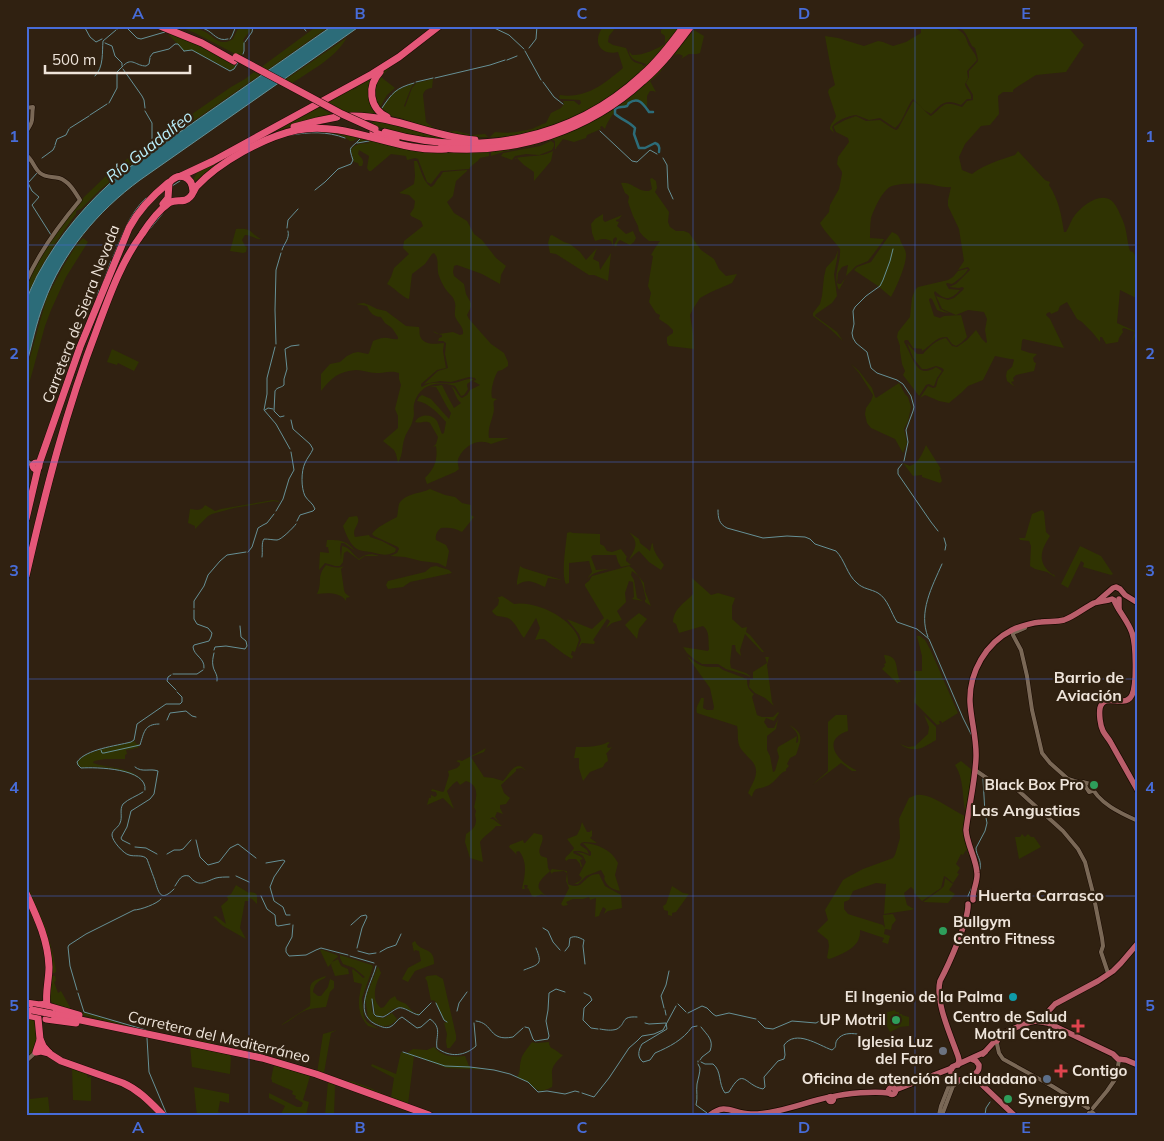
<svg xmlns="http://www.w3.org/2000/svg" width="1164" height="1141" font-family="Mulish,sans-serif">
	<style>
		.green { fill: #2f3302 }
		.water { fill: #2c6c79; stroke: #669096 }
		.lines { fill: none; stroke-linecap: round; stroke-linejoin: round }
		.stream { stroke: #669096; stroke-width: 1 }
		.canal { stroke: #2c6c79; stroke-width: 2.5 }
		.minor-casing { stroke: #180a00; stroke-width: 5 }
		.major-casing { stroke: #180a00; stroke-width: 7 }
		.highway-casing { stroke: #180a00; stroke-width: 8 }
		.minor { stroke: #7a6856; stroke-width: 4 }
		.major { stroke: #ba5e6b; stroke-width: 5.5 }
		.highway { stroke: #e55779; stroke-width: 7 }
		.highway-bridge-casing { stroke: #180a00; stroke-width: 8; stroke-linecap: butt }
		.highway-bridge { stroke: #e55779; stroke-width: 7 }
		.grid { fill: none; stroke: #476cd8; stroke-width: 1; stroke-opacity: 0.55 }
		.leisure-dot { fill: #2e9e5b; stroke: #302111; stroke-width: 2 }
		.culture-dot { fill: #0f9aa8; stroke: #302111; stroke-width: 2 }
		.health-dot { fill: #e0444e; stroke: #302111; stroke-width: 2 }
		.worship-dot { fill: #6b7280; stroke: #302111; stroke-width: 2 }
		.service-dot { fill: #5c6f8a; stroke: #302111; stroke-width: 2 }
		.labels { text-anchor: middle; stroke-width: 4.5; stroke-linejoin: round; paint-order: stroke }
		.street-label { font-size: 15px; fill: #eee4da; stroke: #302111 }
		.poi-label { font-size: 15px; font-weight: bold; fill: #eee4da; stroke: #302111; text-anchor: end }
		.water-label { font-size: 16px; font-style: italic; fill: #b8eefa; stroke: #302111 }
		.neighbourhood-label { font-size: 16px; font-weight: bold; fill: #eee4da; stroke: #302111 }
		.neatline { fill: none; stroke: #476cd8; stroke-width: 2 }
		.grid-label { font-size: 16px; text-anchor: middle; font-weight: bold; fill: #476cd8 }
	</style>
	<rect width="100%" height="100%" fill="#302111"/>
	<g class="green">
		<path d="M178 26C186 26 194 27 201 30 215 35 217 48 233 39L239 26H252C252 32 245 35 243 41L244 42 243 52 241 57 195 33Z"/>
		<polygon points="317,26 330,26 266,71 260,68"/>
		<path d="M603 26H617L609 36 608 42 613 45 626 48C630 56 630 63 642 64L643 66 646 65V64C638 61 630 61 629 51L632 55C645 55 654 50 665 44V36L661 33V30L668 26H682C670 41 658 57 644 70 588 123 502 155 426 127 418 124 409 121 401 118 397 117 390 116 386 114 384 113 383 110 381 108L395 91 414 83 411 88 404 106 405 107 412 88 416 83 433 79 432 88C428 88 424 90 423 95L426 122 436 130 446 132 456 131 472 135 485 134 488 137H490L495 132C508 134 519 132 532 129 537 127 541 124 546 123L551 113 561 108 564 104 563 101H574L579 105 581 103 580 100 560 99 559 97 560 95C586 99 604 84 623 68L618 52C606 55 594 48 599 34 600 31 602 29 603 26Z"/>
		<path d="M920 26C934 26 956 22 965 36 967 39 967 43 970 47 973 52 976 54 977 60L967 71 968 78 965 84C966 90 972 92 971 99H967L961 105C945 98 941 104 931 114L924 110 913 99C906 107 904 121 895 128L880 118 869 120 856 115C848 116 837 120 832 127L834 133 830 129C830 123 835 121 836 116L828 92 829 89 835 85 831 69 825 36 838 38 864 46 878 41 883 42 893 46 906 42 921 33V30Z"/>
		<path d="M954 26H1067L1084 45 1066 72 1036 75 1017 87 1013 90V92H1003L998 96 999 114 990 125 981 126 965 144 959 157 962 170 972 174C985 164 1000 160 1015 155L1018 151 1045 180 1050 182 1049 185C1059 201 1061 213 1064 232H1066C1069 227 1071 220 1075 215 1082 206 1100 191 1112 201 1117 206 1120 214 1123 221 1127 230 1127 242 1130 251L1133 252 1138 260V299L1120 290 1117 323 1137 332 1130 347 1135 332 1124 328 1122 329 1123 332 1119 338 1118 342 1106 344 1102 337H1100V342L1092 332 1082 322 1077 319 1067 302 1060 306 1058 311 1051 314 1050 312 1047 313 1046 315 1050 319 1064 348 1023 339 1022 341 1021 350 1030 353 1037 354 1033 358 1034 362 1036 363 1034 371 1016 375 1013 378 1014 381 1011 382 1015 387 1007 381 1006 376 1007 371 1012 367 1014 360 1013 359H1010L995 356 983 380 968 386 961 393 949 403 939 401 925 395 920 398 928 386 933 388 936 387 938 379 944 370 942 368 936 366 927 369H922L913 358 907 343 917 354H923C929 347 937 339 946 338L952 346 957 347 967 340 976 330 982 339 986 343 987 342 985 330 987 319 984 312 968 310 956 315 942 309 936 296 948 300 954 298 963 290 964 288 962 287 959 288 949 287 956 284 970 270 968 267 958 270 964 261 959 229 948 206V200L951 187C942 188 936 185 928 184 920 183 899 183 892 186 883 189 874 209 871 218 870 225 870 232 870 238L884 239 883 241 868 261 856 266 846 276 848 265 842 267 838 273 837 283 839 284H841L846 277 839 290C832 275 841 264 840 249 834 240 824 232 820 223L829 212 830 205 839 189 842 174V172L837 164 838 157 849 142 848 138 836 132 834 128V126L845 120 856 116 866 121 880 120 892 128 896 130 898 129 913 101C920 103 924 112 931 116 945 105 942 100 962 107L967 101 973 100V95L966 83 969 77V71L978 61 977 55 975 48 972 46 966 34 963 30Z"/>
		<path d="M694 30 704 36 700 53 697 54H689L681 59 683 56C679 53 675 54 671 57Z"/>
		<polygon points="170,32 198,44 237,64 234,69 230,70 192,50 184,51 169,35"/>
		<path d="M346 38V39C334 59 310 71 291 84L285 80Z"/>
		<path d="M667 61C666 66 655 79 650 81L656 92 653 91H650L647 96V109C638 97 636 100 625 107H619C614 112 607 122 605 129L602 126 600 127 601 129 587 135 586 138 574 142 563 139 556 148V149H555V141L552 139 535 145 506 151 491 156V151C559 144 622 112 667 61Z"/>
		<polygon points="393,64 381,77 395,88 387,95 379,109 373,91 382,72"/>
		<path d="M254 72 260 75 133 163 101 189 81 209 78 210 76 211V214C56 241 38 268 26 300V284L35 266 53 237 75 208H76L84 197 107 175 127 159 231 87 245 79Z"/>
		<polygon points="376,73 372,81 377,111 374,115 349,114 326,102 351,88 354,90 354,88 355,89 357,88 355,86"/>
		<path d="M317 106 335 116C323 119 310 121 298 124 260 135 226 155 197 180L195 181 193 180 198 171Z"/>
		<polygon points="375,119 454,139 441,141 391,131 371,124"/>
		<path d="M328 131 444 152H489V156L480 158C477 163 472 164 469 169L441 171 431 184 427 182 418 159 415 158 407 160 406 156 391 154 371 171H369L367 168 369 156 359 150 358 154C361 158 365 160 362 166H359L358 163 354 162 351 150C355 143 362 144 369 143L368 140 357 143 361 139 358 138 353 141H350L343 136 330 133 312 132Z"/>
		<polygon points="551,141 554,143 554,146 552,150 539,155 526,154 515,156 512,160 501,156 503,153 540,146"/>
		<path d="M553 151 551 161 534 181V172L524 165 517 158 515 159V158C529 155 539 158 553 151Z"/>
		<path d="M414 161H417C421 170 423 182 431 187 436 185 436 179 440 177L443 172 467 170V171L456 181 453 196 447 202 454 213 467 221 474 234 482 240 496 258 506 266 501 275 500 284 482 274 457 265 454 266 453 272 454 276 464 284 466 294 471 303V307L467 315 469 319 491 344 504 353 508 362V366L502 370 498 371C494 377 490 391 492 398L497 399C496 400 495 400 494 401 493 404 494 407 494 409 493 419 487 428 489 438H509L491 444C479 438 465 445 459 457 457 460 458 465 459 469L455 472 427 484 425 478C435 468 438 459 436 446L433 447 436 444 438 437 430 423C425 420 420 424 415 422 419 414 431 413 437 421 439 425 440 430 442 434L444 433 446 422C438 413 429 403 417 401L419 397 422 395 431 399 449 419 451 413C445 405 442 396 436 387H429L442 385 448 397 454 408 461 403C455 398 455 391 451 386 457 389 457 395 462 398L467 395 470 390 480 385 473 381 476 380 475 378 469 377 451 382 440 381 424 384 438 371 448 368 445 354 446 343 443 341H438L439 338 442 337V335L435 333 433 331 439 334 453 332 460 335 463 334C464 326 457 323 455 316 454 310 457 306 454 300 453 296 449 294 447 291 443 286 441 281 439 276 436 268 440 259 434 253L432 254 425 264 412 274 409 299C403 298 395 288 387 284L391 277 394 268 409 254 403 248 404 241 423 226 421 221 411 216 410 214 414 208 415 201 409 195 399 193 414 184 415 176Z"/>
		<path d="M652 178 656 181 657 188 655 192 669 212 668 222 670 227 676 231H684L689 233 701 250 714 259 719 269 726 276 737 274 732 283 711 292 700 298 693 309 690 315 693 333 694 349 669 346 667 343V337L673 333V330L668 325 659 319 660 315 656 313 649 302 651 293 648 286 653 256 651 255 655 248 660 241H649L643 236 639 231 638 226 633 216 628 202 629 197 628 195 625 193 621 183C630 182 633 187 641 190 644 191 647 191 649 191L652 189 650 179Z"/>
		<path d="M603 214V220L605 222 622 215 619 219 616 220V221L619 222 617 226 626 234 633 231 636 238 634 242 630 245 620 240 618 242 616 247 614 245 617 239 616 237 613 239V246L611 241C604 238 602 239 595 241L592 233 591 224 595 219Z"/>
		<path d="M236 229C253 228 248 232 261 239 257 240 251 235 245 235L242 240 245 246 247 247 246 252 243 253 230 251Z"/>
		<path d="M892 232C900 235 899 238 902 244 904 248 906 250 906 255 906 266 896 288 891 297L878 286 854 270 857 267 871 262 886 240Z"/>
		<polygon points="552,235 564,242 570,244 580,252 586,260 597,248 593,259 599,262 600,270 611,253 608,281 594,275 589,275 556,254 550,253 548,243 550,236"/>
		<polygon points="83,238 88,242 66,277 51,310 45,326 26,395 26,372 40,321 47,297 64,265 75,247"/>
		<polygon points="838,250 837,259 834,274 837,296 832,303 816,314 815,316 837,332 843,341 829,328 813,316 813,313 820,304 822,296 824,277 826,268 835,258"/>
		<path d="M966 269H968C965 275 958 280 952 284L947 283 946 284 949 289 960 290C951 300 945 301 935 291L934 293 940 309 949 313 942 312 937 310 932 299 930 298 929 300 934 316 940 318 944 316 961 315 967 337 961 343 956 346 952 344 947 337C936 336 931 346 922 351V349L913 348 908 340H905L904 342C909 349 915 371 925 371 929 371 933 369 936 367L942 371 937 378 934 386H933L929 384 926 385 919 396 903 375 905 371 902 364 900 351V346L897 337 898 332 910 317 912 298 915 290 918 287 948 280 953 277 958 271Z"/>
		<path d="M364 303 369 305 377 309 386 311 406 326 419 327C420 330 419 333 420 336 424 346 436 344 444 343L443 351 446 368 437 370 421 384V386L422 387C434 379 441 385 454 383 461 382 467 378 474 379L467 384V386L468 389 464 395 461 396 455 386C438 380 419 384 414 404 413 409 415 414 413 419 412 426 407 431 405 437 401 447 404 452 398 463L396 454 394 450 383 441 398 428V416L395 409 401 385 399 379V373C391 370 384 373 376 373 369 373 363 370 356 370 339 371 331 378 321 391V374L330 364 340 362 347 356 353 353 358 352 368 354 369 353 373 341C376 340 380 338 383 338 388 337 392 340 398 339V337L392 328 385 323 381 317C374 317 370 313 367 306L356 304Z"/>
		<polygon points="843,343 851,364 859,371 872,388 875,397 876,398 899,383 905,394 908,397 911,407 908,421 904,429 907,443 903,453 895,439 871,428 867,423 865,414 866,408 871,401 873,395 859,373 851,364"/>
		<polygon points="112,349 139,362 134,371 118,363 117,365 107,362"/>
		<path d="M926 445C931 453 936 461 941 469L939 470 942 481 940 483 922 477V475L913 476 903 463 910 466C919 463 923 452 926 445Z"/>
		<path d="M430 489 445 495 455 497 462 503 471 505V515L474 517 462 532C456 528 448 527 441 528 437 531 435 535 436 540L446 545 449 551 446 567 438 563 421 561 405 557 390 556 397 553 399 549 398 547 374 536 372 534C376 527 390 521 397 517 398 513 398 508 399 504 405 493 420 494 430 489Z"/>
		<path d="M273 500 279 501 278 502 274 501 234 508 212 514 208 516 195 529V526L188 523 190 509C198 510 201 511 205 505L215 511 221 509Z"/>
		<path d="M1042 510 1044 512 1046 532 1050 536C1040 551 1037 563 1053 575L1054 574 1055 577 1047 572 1035 569 1030 566 1031 546 1029 541 1020 540 1019 538H1025L1032 514Z"/>
		<path d="M357 516C362 524 351 528 355 537L369 535 370 537 382 541 395 548 396 549 395 552C386 556 384 555 375 553 370 551 364 552 359 550 350 546 346 534 343 526L349 517Z"/>
		<path d="M570 532 573 533 600 534V544L604 546 607 551 612 552 621 549 627 557 626 558V561L631 565 621 567 618 562 616 555H593L591 557 596 570 609 569C601 571 593 572 587 579L592 572 589 561 569 563V583L566 584C561 574 566 545 567 533Z"/>
		<path d="M629 532 639 539 640 543 650 551 652 543 653 544C653 552 659 558 664 565L661 570 649 562 639 551 635 554 629 560C635 548 640 544 629 532Z"/>
		<path d="M327 540C340 540 346 540 355 551L344 543H341L340 549 341 559 342 546C350 547 353 555 359 559 365 554 371 553 379 556H365L359 560 347 551 344 553 343 562 340 566H335L325 563 319 570 320 552 329 553 328 547H326Z"/>
		<polygon points="1080,546 1101,556 1113,574 1111,575 1083,567 1084,563 1081,561 1068,588 1061,584"/>
		<path d="M326 565C333 567 337 569 344 566L341 569 344 590 345 593 350 597 346 598V601C340 592 327 593 317 594 323 582 316 577 326 565Z"/>
		<polygon points="436,566 449,570 452,573 410,582 403,587 388,589 386,585 388,581 425,572 431,567"/>
		<path d="M520 566 523 568 562 580 548 578 545 587C533 582 528 578 517 585V581Z"/>
		<path d="M629 566 633 569 644 583 645 591 651 606 645 602V600L646 599C643 588 643 577 632 571L631 575 634 580 637 598 643 601 632 599 634 597 633 582 629 581 625 593 626 602 617 611 622 620 612 623 606 628 610 621 607 619 593 640 595 642 594 644 582 643 578 648 581 640 579 634 567 619 592 629 604 618 585 586V584L589 581 592 576Z"/>
		<path d="M692 578 711 595 718 593 735 598 732 606V619L742 628 747 627 746 632 750 635 764 652H762L745 634 740 650 741 656 736 651 735 645H732L730 662 731 668 746 673 750 676V677L746 675 726 669 718 664H702L695 660 687 653 683 647 708 651 709 649C708 640 710 631 703 626L679 633 676 624 673 622C674 608 685 603 693 594Z"/>
		<path d="M502 596 514 604C535 600 573 618 579 640L575 652 572 651 571 655 573 656 572 659 564 654 544 639H540L535 640 540 628 536 618 524 638C519 632 516 624 511 620 504 614 497 620 492 611L498 605 499 600 498 598 494 599Z"/>
		<polygon points="639,613 647,619 639,629 637,639 625,625 630,620"/>
		<path d="M917 636H920L925 640 931 651 958 713 942 723 941 721H939L940 724 937 725 914 702C917 692 916 680 914 671H922V656Z"/>
		<path d="M884 655C901 656 894 671 901 682H898V684L882 669 885 666 884 664 886 663Z"/>
		<path d="M687 656C701 667 702 667 719 667L723 670 747 679C747 687 749 690 754 694L752 697 757 715 762 717H773L778 712 779 713 774 721 766 718 764 722 768 728H774L778 719 776 729 767 736V750L770 756 773 772 775 771 779 757 777 750 778 747 797 736 796 743 798 742C799 733 795 730 789 725 805 733 801 740 796 755L790 758 787 764 789 766 786 769V771L783 772C778 776 773 784 767 786 759 790 755 785 752 797L748 793C753 782 761 772 752 761 748 757 744 753 741 749 736 741 739 734 737 726L697 713C695 707 699 704 701 698H704L703 708 707 710H713L714 707 710 688Z"/>
		<polygon points="765,657 769,657 767,665 772,702 774,706 765,698 755,693 749,687 750,679 753,679 753,672 767,663"/>
		<path d="M836 715H847L848 731C820 740 838 762 856 770V771H852L841 763 812 785 828 771V722Z"/>
		<path d="M924 715 936 727V740C923 748 914 754 900 744L908 747 915 746 928 734 929 727Z"/>
		<path d="M135 741 136 744H139L138 748H134V749L126 750 127 754 125 755V759H105L94 761 93 763C110 769 128 766 142 780 127 769 105 766 87 767 82 768 80 768 77 763 83 750 121 746 135 741Z"/>
		<path d="M608 742 610 743 608 744 607 747 609 748 612 747 606 754 607 755 608 761 605 763 603 767 590 772 583 781 579 768V758H574L576 747C586 747 599 747 608 742Z"/>
		<path d="M486 748 484 752 471 757 484 777 493 778 503 781C509 774 517 758 526 771L522 768 516 769V771L501 785 504 793 510 798 506 804 500 805V808L503 814 497 812 495 817 500 823 493 817 491 818 490 819H493L502 826H496C492 832 484 835 480 842L483 862 470 858 465 842 466 834C474 829 478 824 475 815L476 811 474 807C477 796 479 785 466 781L460 785 457 781 453 784 447 791 454 809 443 798 427 805 429 798H431V795L435 797 437 795 436 792 431 791 432 789 443 792 444 791 449 775 448 771 457 768 460 765V763L456 761 459 760 462 761Z"/>
		<path d="M961 761 972 770 965 826 970 855 967 854 968 852 966 850 963 855 961 854 956 864 960 868 957 873 959 874 953 883 946 877 944 876 941 888 922 901 914 893V890L911 887 904 893 907 905 914 909 911 910 884 914 886 884 876 883 853 891 849 900 844 902V909L848 914 883 925 885 928 883 915 893 914 896 920 892 925 891 930 885 929 884 934 890 936 888 944 882 942 884 938 860 930C860 933 860 936 859 938 856 949 838 956 829 959L827 958 829 946 828 940 817 931 828 920 825 910 843 880 848 877 863 869 893 858 895 855 900 838 899 819 909 798C912 797 914 795 917 795 931 793 951 810 965 816V811C962 795 964 779 955 765Z"/>
		<path d="M582 822 587 832H590L591 830 592 831V836L590 838 597 843 584 842 581 843 580 845 587 850 589 854 580 851H574L573 852C574 855 581 855 583 859L580 860 582 866 581 868 580 864 576 859H569L566 861 565 859C566 856 572 852 574 848L567 839 577 835 580 829Z"/>
		<path d="M534 833 542 835C545 843 536 848 541 856L547 858 548 868 550 871 552 869 567 871 568 884C584 892 583 873 599 874L605 886 621 895 622 908 608 911 604 914 606 909 603 907 600 913 599 916 595 917 596 898 590 900 589 897 583 899H573L566 902 568 905 563 906 561 904 569 888 566 881 567 873 564 871 553 872 552 874 550 871C545 876 535 883 540 890 542 893 545 895 547 897L542 894 535 897 532 896 528 888 526 889 528 886 527 885H524L525 889H522C525 876 528 862 519 851L516 852 517 855 509 847 510 845 523 840 524 843H525Z"/>
		<polygon points="1022,834 1025,837 1028,834 1031,837 1034,837 1041,847 1019,859 1015,837 1020,837"/>
		<path d="M583 843C597 844 611 849 618 863L615 875 620 891C612 889 607 887 604 878L605 877 601 870 586 876 578 884H574L580 881 582 878 579 875 586 862 583 856 576 852 583 853 590 856 591 855V852Z"/>
		<path d="M26 863 29 888 46 928 53 954 56 971 55 973H52V975L55 976 56 981 54 982 58 993 61 991 71 1009 140 1029 199 1042 200 1040 211 1042V1043L230 1048 229 1050C183 1040 136 1030 91 1017 79 1014 64 1012 54 1005 51 1002 50 999 49 995L43 925 26 888Z"/>
		<polygon points="945,878 953,884 949,890 955,894 948,903 923,902 941,889 944,886"/>
		<polygon points="236,885 249,893 250,892 255,893 257,895 257,904 252,899 249,898 248,899 249,901 245,901 240,928 246,939 223,926 213,917 216,916 226,924 221,906 228,900 228,898 226,897 231,894"/>
		<polygon points="672,886 683,893 689,894 676,912 672,913 672,916 668,915 668,911 664,910 663,906 666,904"/>
		<path d="M415 941C420 953 435 946 434 964L415 971 408 982 402 979 408 968 421 961 419 951 415 950 414 952 412 943Z"/>
		<polygon points="320,950 323,950 337,955 338,957 335,959 332,962 338,959 341,966 348,969 349,974 335,976 331,965 332,963 328,967"/>
		<path d="M340 955 372 965 373 967 362 998 363 1010 364 1017 367 1022 379 1029 368 1026C356 1012 358 1000 362 984L354 982 352 970 353 969 358 973 363 978 365 977 354 968 343 964 340 958Z"/>
		<path d="M378 966 381 973C376 983 370 999 381 1008L384 1007 390 999 395 996 397 1000 406 1004 414 1013H419L418 1014C412 1013 405 1006 399 1007 388 1009 390 1018 376 1016L375 1014 373 999H372C371 1003 371 1014 376 1017 377 1017 383 1018 384 1018L392 1013 397 1019C388 1031 378 1026 368 1018L365 999Z"/>
		<polygon points="436,975 443,979 456,1035 456,1040 450,1048 447,1048 446,1041 447,1034 444,1023 447,1022 444,1020 435,1001 432,1000 431,1001 427,981 425,978 427,976"/>
		<path d="M326 976 325 978C318 981 314 984 313 992L318 996H321L328 987 330 979 334 981V988L330 992 326 1007C318 1008 309 1008 302 1012 295 1016 289 1022 281 1025L310 1006C312 986 304 983 326 976Z"/>
		<polygon points="895,1010 896,1012 899,1012 899,1014 902,1014 902,1015 909,1017 909,1026 900,1027 890,1032 881,1015 888,1012"/>
		<polygon points="26,1017 35,1019 38,1033 35,1051 26,1058"/>
		<path d="M337 1030 331 1033 324 1073 339 1078 341 1080 355 1082V1083C366 1085 380 1093 391 1097L394 1078 371 1066 372 1064 396 1074 401 1052 414 1056 408 1104 317 1073 323 1034Z"/>
		<path d="M532 1042 536 1043 549 1042V1044L551 1048C556 1049 559 1054 563 1055 558 1060 551 1066 552 1074 552 1079 553 1082 552 1087 539 1093 539 1092 529 1083 526 1080 521 1079 517 1077 521 1072 519 1066 521 1060 522 1054 528 1048 532 1042Z"/>
		<polygon points="190,1046 231,1055 230,1074 192,1067"/>
		<path d="M434 1047C443 1057 452 1057 465 1056L469 1066 483 1070 492 1069 493 1070 447 1068 407 1053 413 1049 427 1050Z"/>
		<polygon points="26,1065 28,1065 30,1099 48,1097 50,1115 26,1115"/>
		<polygon points="274,1065 310,1076 303,1100 309,1102 306,1115 281,1114 285,1106 269,1098 269,1093 297,1107 301,1107 303,1103 295,1098 296,1096 292,1094 293,1091 272,1082 272,1080 271,1079"/>
		<polygon points="72,1067 86,1072 88,1078 91,1076 91,1101 73,1100"/>
		<polygon points="328,1082 335,1085 334,1115 325,1115"/>
		<polygon points="194,1087 229,1094 229,1103 220,1101 218,1112 228,1115 197,1115 196,1107 199,1107 196,1107"/>
	</g>
	<path class="water" d="M332 26H360L140 180C98 211 62 253 44 303 36 323 32 345 26 366 26 347 24 323 26 305 27 295 33 285 37 276 59 235 88 201 124 171Z"/>
	<g class="lines">
		<g class="stream">
			<polyline points="84,26 90,37 96,42 102,39"/>
			<path d="M196 26C199 27 202 28 205 29 214 33 217 42 228 39"/>
			<polyline points="302,26 306,31"/>
			<polyline points="490,26 509,35 524,49"/>
			<polyline points="118,29 120,27 126,27 137,38 141,39 165,32"/>
			<polyline points="230,39 232,36 236,26"/>
			<polyline points="245,42 252,32 253,26"/>
			<polyline points="105,43 112,46 115,56 122,63 122,66"/>
			<polyline points="529,48 536,39 537,26"/>
			<polyline points="184,51 192,50 230,71 234,69 239,61"/>
			<polyline points="525,51 541,80"/>
			<polyline points="243,54 244,51 244,43"/>
			<polyline points="150,57 153,53 169,49 175,44 178,44 184,51"/>
			<polyline points="507,60 517,56"/>
			<path d="M124 65C132 57 136 66 146 66L149 64 150 58"/>
			<polyline points="123,69 142,96 144,100 145,108"/>
			<path d="M95 76C104 67 102 52 103 41L116 30"/>
			<polyline points="435,78 490,65 505,60"/>
			<polyline points="416,82 433,78"/>
			<polyline points="543,82 554,97 563,104"/>
			<polyline points="109,103 117,88 117,72 123,66"/>
			<path d="M382 108C392 93 396 88 414 83"/>
			<polyline points="145,111 152,123 152,139"/>
			<polyline points="90,115 107,104"/>
			<polyline points="70,128 89,116"/>
			<polyline points="600,131 632,161 637,162 650,150 657,154"/>
			<path d="M291 135C309 132 327 131 345 138"/>
			<polyline points="153,142 155,147"/>
			<polyline points="357,143 369,141"/>
			<polyline points="55,145 57,139 66,135 69,129"/>
			<polyline points="42,158 53,150 55,146"/>
			<polyline points="663,158 667,165 668,188 673,199"/>
			<polyline points="37,173 28,183 32,191 39,197 32,205 51,235"/>
			<polyline points="172,186 180,181"/>
			<path d="M315 190 325 182 338 169 351 164 353 160C348 145 350 150 360 139"/>
			<polyline points="287,228 288,220 298,209"/>
			<polyline points="149,230 163,213"/>
			<polyline points="893,249 890,261 883,280 880,286 866,296 855,307 853,311 854,324 852,333 853,338 856,343 867,352 871,368 877,373 897,380 903,384 911,396 914,407 913,411 906,430 908,442 904,461"/>
			<path d="M282 250C284 243 290 239 288 231"/>
			<path d="M113 257C122 236 129 214 146 198"/>
			<polyline points="101,288 111,261"/>
			<polyline points="97,297 99,290"/>
			<polyline points="276,344 275,310 276,270 281,253"/>
			<polyline points="275,347 267,378 267,394 264,410 276,424 290,449"/>
			<polyline points="265,410 268,408 273,409"/>
			<path d="M284 416 280 417 274 411 275 391C277 387 281 388 284 385V379L287 369 285 349 291 346 299 345"/>
			<path d="M291 420 293 429 310 444 313 449C311 454 307 458 305 463 301 471 301 488 305 496 308 501 313 503 315 509L313 511 300 515 297 521"/>
			<polyline points="902,464 898,469 898,474 931,522 938,531"/>
			<path d="M718 510C718 518 719 524 727 528L763 538 787 536 805 537 810 539 815 544 836 551C845 560 847 575 857 583 863 589 871 589 878 593 888 599 891 613 897 622L917 629 929 639 963 718 972 736"/>
			<polyline points="276,511 283,499 289,479 294,470 291,452"/>
			<polyline points="26,532 28,521"/>
			<polyline points="944,538 946,545 945,550"/>
			<polyline points="248,552 252,547 258,528 263,525 267,523 274,514"/>
			<path d="M262 557C263 551 261 543 264 539 269 539 273 540 277 540 281 540 293 528 296 524"/>
			<polyline points="26,588 28,579"/>
			<polyline points="194,608 194,601 204,586 208,575 220,561 227,555 246,552"/>
			<path d="M194 610V619L197 624 208 628 212 633 211 637 209 641 194 645 193 647C194 656 205 658 204 668"/>
			<path d="M928 637C918 612 932 587 942 564"/>
			<polyline points="214,650 215,647 226,646 245,649 247,646 246,641 241,637 240,626"/>
			<path d="M214 653C213 657 212 662 213 666 214 672 218 674 217 681"/>
			<polyline points="173,674 197,674 203,670"/>
			<polyline points="171,675 168,677 167,681 176,690"/>
			<polyline points="167,720 170,713 186,711 192,716 196,717"/>
			<path d="M101 750 102 753H104L140 745C144 733 144 724 159 724"/>
			<path d="M145 790C148 768 96 767 81 768L78 765 77 762C86 749 116 746 131 742L134 740 137 724 166 704H180L182 702V697L177 692"/>
			<path d="M143 792C137 796 128 799 123 804 119 810 123 817 120 823 119 827 112 830 112 835 112 841 124 854 129 855 134 857 143 854 147 859 148 862 154 878 155 881 159 894 161 902 174 889"/>
			<polyline points="196,840 200,857 208,865 219,862 230,848 238,844 256,858"/>
			<path d="M130 844 122 840 121 838 127 827 131 811 150 799 154 794 158 771C150 768 142 773 135 767"/>
			<polyline points="135,847 146,848 157,854"/>
			<polyline points="167,854 174,850 180,850 183,849 191,840"/>
			<polyline points="266,863 283,860 285,861 274,877 270,887 274,901 283,907 286,915 290,915"/>
			<path d="M980 869C982 859 976 856 976 848L985 831 987 823 985 813 983 779"/>
			<polyline points="236,876 249,882"/>
			<path d="M175 886C179 880 181 874 189 876 199 888 204 882 216 878 220 877 225 877 229 877"/>
			<polyline points="261,896 267,909 275,915 276,925 278,926 290,924"/>
			<polyline points="968,896 972,887"/>
			<polyline points="293,925 292,937 286,948 286,952 289,956 306,955 316,950 321,948 348,955"/>
			<polyline points="351,925 361,916 366,915 367,917 362,928 357,948"/>
			<polyline points="543,928 548,931 553,942 560,950"/>
			<polyline points="358,951 369,954 376,953"/>
			<path d="M565 951 569 946 570 938C575 935 580 938 584 940L583 946 585 964"/>
			<polyline points="380,952 387,948 396,945 401,934"/>
			<polyline points="350,956 374,963"/>
			<path d="M376 966C372 983 352 1012 375 1024 380 1026 385 1029 390 1027 395 1025 397 1019 402 1017L417 1028 421 1027 430 1019C443 1028 435 1037 437 1048 450 1058 465 1056 476 1046L474 1023"/>
			<path d="M524 970C539 964 543 965 536 948"/>
			<path d="M77 990 70 966 68 947 69 945 86 934 134 910C140 910 157 904 161 899"/>
			<polyline points="78,993 84,1012 146,1030"/>
			<polyline points="584,993 590,996 592,1000 584,1008 583,1020 591,1028 598,1029"/>
			<path d="M372 999 374 1014 376 1016 383 1017C388 1015 393 1010 398 1008 404 1006 412 1014 419 1015L431 1003"/>
			<polyline points="436,1003 444,1020 447,1022"/>
			<polyline points="678,1004 686,1012"/>
			<polyline points="664,1008 661,996 666,985 669,971"/>
			<polyline points="665,1010 666,1015"/>
			<polyline points="457,1011 459,1003 467,992"/>
			<polyline points="688,1013 702,1006 707,1008 713,1014 716,1016 729,1013 756,1019"/>
			<path d="M476 1021C494 1023 488 1042 513 1037L523 1028"/>
			<polyline points="758,1021 765,1028 773,1029 792,1021 816,1023 823,1019 835,1015"/>
			<path d="M645 1023 649 1024 666 1023 667 1029 642 1044C638 1051 637 1057 643 1062L650 1060 655 1053C669 1047 683 1040 692 1027L697 1026"/>
			<polyline points="525,1027 529,1028 533,1039 535,1041 548,1039 549,1036 546,1021 548,1010 549,993 556,989 565,992"/>
			<path d="M600 1029C605 1030 612 1031 617 1029 627 1023 620 1016 637 1017"/>
			<polyline points="147,1038 149,1072 167,1115"/>
			<polyline points="403,1052 445,1066 470,1067 494,1070 510,1074 528,1082 538,1092 547,1091 565,1094 575,1091 579,1092"/>
			<path d="M700 1060 702 1057 710 1051C714 1040 708 1036 701 1027"/>
			<polyline points="698,1061 698,1062"/>
			<path d="M701 1062 705 1064H713C722 1071 718 1084 725 1093L729 1092C744 1066 744 1085 763 1089L765 1087 764 1077 778 1061 784 1059 785 1055 784 1045C796 1029 818 1045 832 1050 838 1046 834 1045 837 1040 842 1033 850 1033 857 1034"/>
			<path d="M698 1064 700 1068C700 1073 698 1079 697 1084 696 1091 698 1098 696 1105L707 1113"/>
			<polyline points="582,1093 594,1097 609,1078 629,1048 637,1041 642,1036 654,1034 663,1030 676,1006"/>
			<polyline points="985,1115 986,1108 990,1102"/>
		</g>
		<path class="canal" d="M653 112H649C644 105 639 96 629 103 628 104 628 105 627 106 622 108 619 106 615 109V114C622 120 630 122 635 128L634 134 639 148H645L655 143C659 144 660 147 659 152"/>
		<defs>
			<g id="minor">
				<path d="M26 108 33 107C31 120 35 119 26 132"/>
				<path d="M26 155C33 160 34 168 40 173 46 178 52 176 59 178 69 181 75 192 80 200 59 225 39 252 26 282"/>
				<polyline points="26,460 33,466"/>
				<polyline points="1025,626 1025,628 1013,633 1013,635 1021,650 1027,676 1032,710 1042,753 1050,763 1068,779 1084,784 1089,792 1092,791"/>
				<polyline points="975,770 994,783 1011,784 1063,831 1078,849 1085,862 1093,893 1102,938 1103,946 1101,952 1108,973"/>
				<path d="M1083 782 1090 784C1098 803 1120 813 1138 821"/>
				<polyline points="997,1044 999,1053 1003,1059 1052,1086 1088,1108"/>
				<polyline points="26,1061 36,1052"/>
				<polyline points="1093,1108 1107,1091 1116,1078 1119,1060"/>
				<polyline points="1092,1112 1095,1115"/>
				<polyline points="939,1115 941,1106 952,1078"/>
				<polyline points="942,1115 953,1086 960,1081"/>
				<polyline points="1088,1115 1089,1113"/>
			</g>
			<g id="major">
				<path d="M1114 600C1118 611 1128 621 1132 633 1136 644 1137 684 1132 695 1130 699 1127 701 1123 701 1115 702 1103 696 1100 708 1099 714 1100 725 1103 731 1105 735 1109 739 1111 743 1120 759 1129 775 1138 791"/>
				<polyline points="1098,601 1113,588 1116,587 1120,589 1125,595 1138,603"/>
				<polyline points="1119,609 1119,599"/>
				<path d="M973 900C972 891 978 882 977 873 976 858 967 845 966 830 969 806 975 782 976 758 977 739 971 721 970 702 969 672 986 643 1012 630 1021 626 1031 623 1041 622 1049 621 1057 622 1064 620 1075 616 1084 608 1094 603 1100 601 1107 601 1112 599"/>
				<polyline points="1043,1017 1055,1004 1098,981 1113,971 1121,963 1138,943"/>
				<polyline points="997,1041 1000,1036 1003,1033 1027,1023 1035,1021 1048,1023 1113,1054 1118,1059 1126,1060 1138,1065"/>
				<polyline points="983,1054 993,1043"/>
				<path d="M971 1059 976 1061 979 1065C979 1069 979 1070 976 1073 975 1074 971 1076 969 1077 959 1081 947 1084 952 1067L985 1052"/>
				<path d="M958 1065 959 1060 958 1056C951 1036 935 1002 940 981 948 966 969 920 968 904"/>
				<polyline points="968,1077 976,1079 1014,1115"/>
				<circle cx="892" cy="1091" r="3.5"/>
				<polyline points="895,1090 952,1068"/>
				<circle cx="831" cy="1099" r="2.5"/>
				<path d="M832 1097C846 1093 875 1091 889 1093"/>
				<path d="M710 1115C726 1102 733 1114 751 1114 779 1114 804 1102 830 1097"/>
			</g>
			<g id="highway">
				<polyline points="160,26 202,43 234,61"/>
				<path d="M380 72C367 86 369 108 387 117"/>
				<path d="M351 116C395 115 432 137 475 140"/>
				<polyline points="294,127 317,121 337,117"/>
				<polyline points="373,132 396,140"/>
				<path d="M385 132C476 158 572 140 642 75 658 61 671 44 684 26"/>
				<path d="M441 148C515 155 589 131 643 81 662 65 676 46 691 26"/>
				<polyline points="181,176 213,161 372,74 399,57 439,26"/>
				<path d="M163 204 168 198 169 183C179 171 192 176 193 191"/>
				<circle cx="36" cy="466" r="3"/>
				<path d="M39 464 80 347 129 228C139 209 152 196 168 183"/>
				<polyline points="26,519 38,468"/>
				<path d="M26 576C45 493 66 410 97 329 109 297 121 262 142 234 149 223 159 210 169 203 176 198 184 204 190 197 193 194 194 190 196 187 219 162 264 137 297 130 348 120 395 153 446 149"/>
				<path d="M26 893C37 917 48 940 49 967 49 980 45 993 47 1006"/>
				<polyline points="26,1003 40,1005"/>
				<polyline points="48,1006 79,1015"/>
				<path d="M36 1009C39 1003 46 1003 49 1008"/>
				<polyline points="52,1014 262,1058 316,1074 429,1115"/>
				<polyline points="26,1015 37,1017"/>
				<path d="M38 1018 40 1039 43 1046 50 1054 61 1061 123 1083C139 1090 150 1102 163 1115"/>
				<polyline points="46,1019 76,1023"/>
				<polyline points="40,1040 36,1052 41,1051 49,1053"/>
			</g>
		</defs>
		<use href="#minor" class="minor-casing"/>
		<use href="#major" class="major-casing"/>
		<use href="#highway" class="highway-casing"/>
		<use href="#minor" class="minor"/>
		<use href="#major" class="major"/>
		<use href="#highway" class="highway"/>
		<defs>
			<g id="highway-bridge">
				<polyline points="236,57 342,114 375,129"/>
				<polyline points="32,1010 52,1014"/>
			</g>
		</defs>
		<use href="#highway-bridge" class="highway-bridge-casing"/>
		<use href="#highway-bridge" class="highway-bridge"/>
	</g>
	<path class="grid" d="M249 26V1115M471 26V1115M693 26V1115M915 26V1115M26 245H1138M26 462H1138M26 679H1138M26 896H1138"/>
	<g class="leisure-dot">
		<circle cx="1094" cy="785" r="5"/>
		<circle cx="943" cy="931" r="5"/>
		<circle cx="896" cy="1020" r="5"/>
		<circle cx="1008" cy="1099" r="5"/>
	</g>
	<circle class="culture-dot" cx="1013" cy="997" r="5"/>
	<g class="health-dot">
		<path d="M1075.5 1018.5h5v5h5v5h-5v5h-5v-5h-5v-5h5z"/>
		<path d="M1058.5 1063.5h5v5h5v5h-5v5h-5v-5h-5v-5h5z"/>
	</g>
	<circle class="worship-dot" cx="943" cy="1051" r="5"/>
	<circle class="service-dot" cx="1047" cy="1079" r="5"/>
	<g class="labels">
		<g class="street-label">
			<text transform="translate(81 314) rotate(-69)" y="5">Carretera de Sierra Nevada</text>
			<text transform="translate(219 1037) rotate(13)" y="5">Carretera del Mediterráneo</text>
		</g>
		<g class="poi-label">
			<text x="1084" y="790">Black Box Pro</text>
			<text x="953" y="927" text-anchor="start">Bullgym<tspan x="953" dy="17">Centro Fitness</tspan></text>
			<text x="1003" y="1002">El Ingenio de la Palma</text>
			<text x="1067" y="1022">Centro de Salud<tspan x="1067" dy="17">Motril Centro</tspan></text>
			<text x="886" y="1025">UP Motril</text>
			<text x="933" y="1047">Iglesia Luz<tspan x="933" dy="17">del Faro</tspan></text>
			<text x="1072" y="1076" text-anchor="start">Contigo</text>
			<text x="1037" y="1084">Oficina de atención al ciudadano</text>
			<text x="1018" y="1104" text-anchor="start">Synergym</text>
		</g>
		<g class="water-label">
			<text transform="translate(149 146) rotate(-38)" y="6">Río Guadalfeo</text>
		</g>
		<g class="neighbourhood-label">
			<text x="1089" y="683">Barrio de<tspan x="1089" dy="18">Aviación</tspan></text>
			<text x="1026" y="816">Las Angustias</text>
			<text x="1041" y="901">Huerta Carrasco</text>
		</g>
	</g>
	<rect width="1164" height="1141" fill="none" stroke="#302111" stroke-width="55"/>
	<path d="M45 65v8h145v-8" fill="none" stroke="#eee4da" stroke-width="2.5"/>
	<text x="52" y="65" font-size="15" fill="#eee4da" stroke="#302111" stroke-width="4" paint-order="stroke">500 m</text>
	<rect x="28" y="28" width="1108" height="1086" class="neatline"/>
	<g class="grid-label">
		<text x="138" y="19">A</text>
		<text x="360" y="19">B</text>
		<text x="582" y="19">C</text>
		<text x="804" y="19">D</text>
		<text x="1026" y="19">E</text>
		<text x="14" y="142">1</text>
		<text x="1150" y="142">1</text>
		<text x="14" y="359">2</text>
		<text x="1150" y="359">2</text>
		<text x="14" y="576">3</text>
		<text x="1150" y="576">3</text>
		<text x="14" y="793">4</text>
		<text x="1150" y="793">4</text>
		<text x="14" y="1011">5</text>
		<text x="1150" y="1011">5</text>
		<text x="138" y="1133">A</text>
		<text x="360" y="1133">B</text>
		<text x="582" y="1133">C</text>
		<text x="804" y="1133">D</text>
		<text x="1026" y="1133">E</text>
	</g>
</svg>
